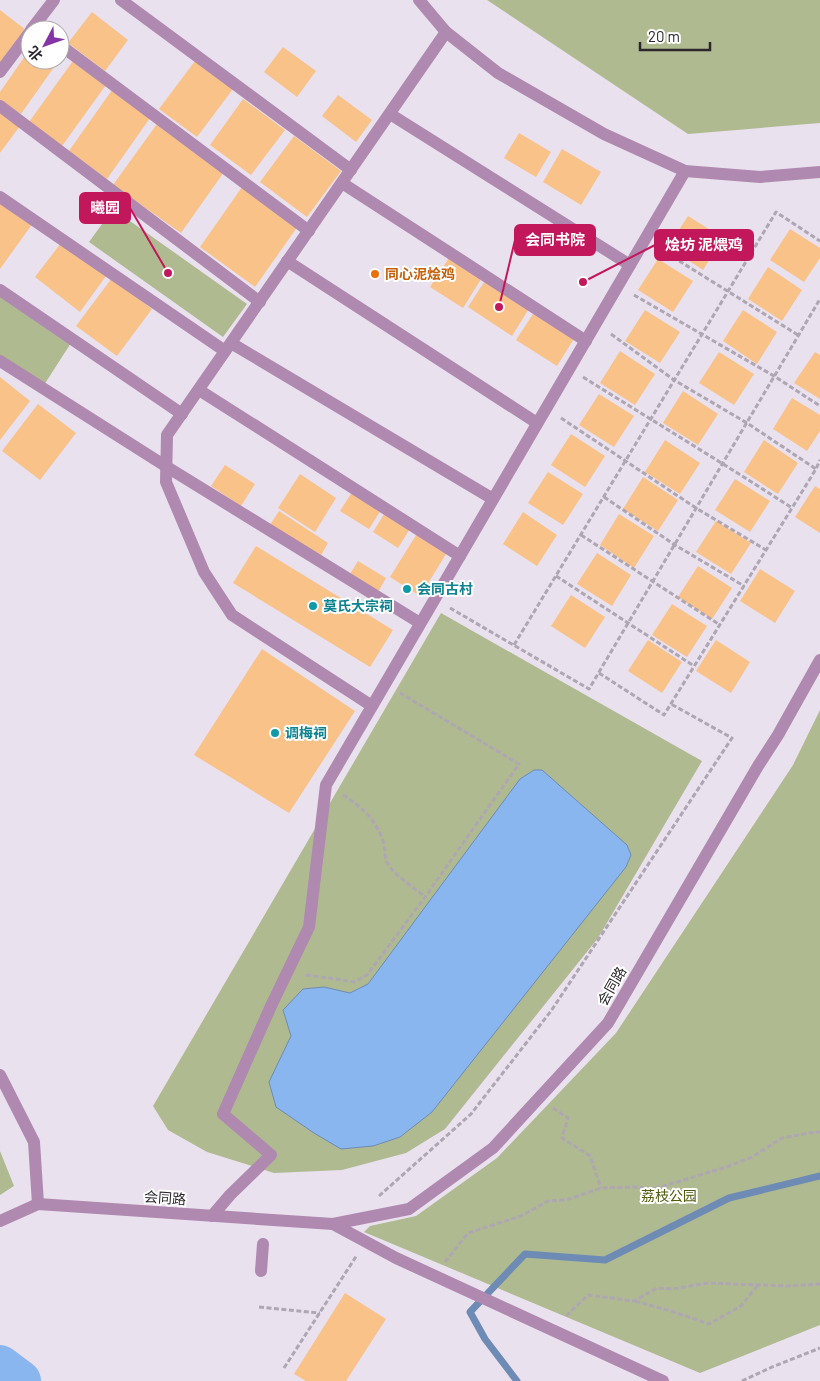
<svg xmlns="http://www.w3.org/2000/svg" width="820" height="1381" font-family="Barlow,'Noto Sans SC',sans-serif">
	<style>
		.green { fill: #b0ba90 }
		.water { fill: #89b6ef; stroke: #6d8bb5 }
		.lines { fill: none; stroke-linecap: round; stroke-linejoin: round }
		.stream { stroke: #6d8bb5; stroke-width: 7 }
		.river { stroke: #89b6ef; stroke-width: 42 }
		.building { fill: #f8c289 }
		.path { stroke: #aea6b2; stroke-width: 3; stroke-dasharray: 5 2.5; stroke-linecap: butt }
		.minor { stroke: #af89af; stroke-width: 12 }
		.food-dot { fill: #e8710a; stroke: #fff; stroke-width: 2 }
		.culture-dot { fill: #0f9aa8; stroke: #fff; stroke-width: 2 }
		.labels { text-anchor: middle; stroke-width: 4; stroke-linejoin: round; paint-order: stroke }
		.food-label { font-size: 14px; font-weight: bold; fill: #c56008; stroke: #fff; text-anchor: start }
		.culture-label { font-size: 14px; font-weight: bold; fill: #0d838f; stroke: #fff; text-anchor: start }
		.street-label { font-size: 14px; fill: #2b272d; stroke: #fff }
		.park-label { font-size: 14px; fill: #515d0c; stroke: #fff }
		.leader { fill: none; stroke: #c2185b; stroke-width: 2 }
		.callout-dot { fill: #c2185b; stroke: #fff; stroke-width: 2 }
		.callout { fill: #c2185b; stroke: #c2185b; stroke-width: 2 }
		.callout-label { font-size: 15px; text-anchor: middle; font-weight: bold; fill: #fff }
	</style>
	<rect width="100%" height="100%" fill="#eae1ef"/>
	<g class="green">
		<polygon points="487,0 820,0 820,123 688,134"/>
		<polygon points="113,209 247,304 223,337 89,242"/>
		<polygon points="0,294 71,343 44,385 0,356"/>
		<polygon points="441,613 702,761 598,938 445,1129 406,1153 342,1170 274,1173 207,1152 168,1130 153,1106"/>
		<polygon points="820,710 820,1325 700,1373 364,1232 370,1226 416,1216 497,1158 616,1033 793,765"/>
		<polygon points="0,1151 14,1186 0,1195"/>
	</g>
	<polygon class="water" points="534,770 542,770 627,845 631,855 626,867 432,1112 400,1137 373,1146 341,1149 314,1133 276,1107 269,1082 291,1036 283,1010 303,989 324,987 350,993 368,984 520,779"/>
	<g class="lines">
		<polyline class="stream" points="517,1381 485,1339 470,1312 525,1254 605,1260 729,1198 820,1176"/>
		<polyline class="river" points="0,1366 20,1381"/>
	</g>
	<g class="building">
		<polygon points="0,10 26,30 0,63"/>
		<polygon points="92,12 128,40 105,71 68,43"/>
		<polygon points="283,47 316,71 297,97 264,72"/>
		<polygon points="30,49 30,60 59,60 21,114 0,100 0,92"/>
		<polygon points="73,61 106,85 62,146 29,122"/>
		<polygon points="195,61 233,89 197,137 159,109"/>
		<polygon points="112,90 150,118 107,179 69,151"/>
		<polygon points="338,95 372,120 356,142 322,116"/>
		<polygon points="243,99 285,130 251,175 210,145"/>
		<polygon points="0,111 20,126 0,153"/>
		<polygon points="157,124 224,172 181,233 113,185"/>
		<polygon points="519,133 551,152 536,177 504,158"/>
		<polygon points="294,136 341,171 307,217 260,182"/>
		<polygon points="562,149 601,172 581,205 543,182"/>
		<polygon points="242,187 298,226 255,287 200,247"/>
		<polygon points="0,200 33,223 0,269"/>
		<polygon points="688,216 723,238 703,270 668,247"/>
		<polygon points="790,229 820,248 820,258 804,282 770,260"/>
		<polygon points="61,243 106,276 80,312 35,277"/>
		<polygon points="451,255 483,276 463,308 430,287"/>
		<polygon points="658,259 693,281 673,312 638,290"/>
		<polygon points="768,267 802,290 782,321 748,299"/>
		<polygon points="112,278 152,309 117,356 76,326"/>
		<polygon points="486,279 530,307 512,336 468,307"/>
		<polygon points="645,310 680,332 660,363 625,341"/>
		<polygon points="743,310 777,332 757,364 723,341"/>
		<polygon points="535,311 575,337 557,366 516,340"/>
		<polygon points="620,351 655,374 635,405 600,383"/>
		<polygon points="719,352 754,374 734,405 699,383"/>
		<polygon points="815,352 820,355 820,399 794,383"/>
		<polygon points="0,377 30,401 0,440"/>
		<polygon points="683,391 718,414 698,445 663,423"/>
		<polygon points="599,394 634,416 614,447 579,425"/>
		<polygon points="792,398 820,415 820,431 807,451 773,429"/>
		<polygon points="38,404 76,433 40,480 2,451"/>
		<polygon points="571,434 605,456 585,487 551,465"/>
		<polygon points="665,440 700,463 680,494 645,472"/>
		<polygon points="764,440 798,463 778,494 744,472"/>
		<polygon points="225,465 255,484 241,506 211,486"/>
		<polygon points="548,472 583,494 563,525 528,503"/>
		<polygon points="300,474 336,498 315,532 278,508"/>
		<polygon points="643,477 678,500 658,531 623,509"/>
		<polygon points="735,479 770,501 750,532 715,510"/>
		<polygon points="815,486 820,489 820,533 795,517"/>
		<polygon points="354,489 383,507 369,529 340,511"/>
		<polygon points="279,511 328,543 320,557 270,525"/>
		<polygon points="386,511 411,527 398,548 373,532"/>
		<polygon points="523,512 557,535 537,566 503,544"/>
		<polygon points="619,514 654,536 634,568 600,545"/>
		<polygon points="716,521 751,543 731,574 696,552"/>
		<polygon points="418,532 448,551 420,596 390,577"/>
		<polygon points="256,546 393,630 370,667 233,583"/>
		<polygon points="597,553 631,575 612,606 577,584"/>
		<polygon points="358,561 386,578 378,592 350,574"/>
		<polygon points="698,566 732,588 712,619 678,597"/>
		<polygon points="760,569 795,591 775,623 740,601"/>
		<polygon points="571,595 605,617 585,648 551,626"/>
		<polygon points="672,604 707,626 687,657 652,635"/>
		<polygon points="648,640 682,662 662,693 628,671"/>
		<polygon points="716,640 750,662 731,693 696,671"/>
		<polygon points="262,649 355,711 289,813 194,755"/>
		<polygon points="345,1293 386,1319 346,1381 306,1381 294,1374"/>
	</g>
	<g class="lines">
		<g class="path">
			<polyline points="660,249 798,335"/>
			<polyline points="634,295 774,376 820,406"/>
			<polyline points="611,334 674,380 747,423 816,469"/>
			<path d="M583 377C653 421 723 463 792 508"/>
			<polyline points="561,418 696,508 766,550"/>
			<polyline points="604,497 675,545 744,586"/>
			<polyline points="581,535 720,625"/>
			<polyline points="556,576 694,666"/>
			<polyline points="450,608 589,689 820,299"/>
			<polyline points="514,645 776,212 820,241"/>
			<polyline points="599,673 664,715 792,508 816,469 820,460"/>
			<path d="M343 795C361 806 376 820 383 841 385 847 384 854 386 860 391 874 414 887 425 897"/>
			<polyline points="306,975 336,979 354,982 367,975 425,897 519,764 400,693"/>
			<polyline points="553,1108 568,1118 562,1138 590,1156 601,1188"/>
			<polyline points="379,1196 471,1114 551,1011 732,738 671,704"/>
			<polyline points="445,1262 468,1233 521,1216 548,1201 566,1200 601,1188 635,1187 654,1189 726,1167 752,1157 782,1138 809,1133 820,1132"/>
			<polyline points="635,1301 671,1311 709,1324 741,1306 758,1285"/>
			<polyline points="259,1307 320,1313"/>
			<polyline points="566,1316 588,1295 634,1301 657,1288 672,1289 708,1283 788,1286 820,1284"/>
			<polyline points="284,1368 357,1255"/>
			<polyline points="742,1381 772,1367 820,1348"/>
		</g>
		<g class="minor">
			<polyline points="121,0 351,170"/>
			<polyline points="419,0 446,32 498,73 604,134 685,171 760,177 820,172"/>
			<polyline points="31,30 54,0"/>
			<polyline points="60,45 309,231"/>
			<polyline points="0,72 30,32"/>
			<polyline points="0,106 260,302"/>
			<polyline points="390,114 630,265"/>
			<polyline points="342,183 586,341"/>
			<polyline points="0,197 225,351"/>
			<polyline points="287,261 537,423"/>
			<polyline points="0,290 182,414"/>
			<polyline points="231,343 493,499"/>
			<polyline points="0,361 167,467 420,623"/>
			<polyline points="199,390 460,556"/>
			<polyline points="372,706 232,615 204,572 166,482 167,435 446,32"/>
			<polyline points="0,1075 34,1142 38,1204"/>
			<polyline points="212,1216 230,1195 271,1155 223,1114 271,1006 309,927 326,785 685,171"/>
			<polyline points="0,1221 38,1204 333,1224 409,1209 493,1148 608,1023 758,766 778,735 820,660"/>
			<polyline points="333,1224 396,1258 663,1381"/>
			<polyline points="261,1271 263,1244"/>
		</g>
	</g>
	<circle class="food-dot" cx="375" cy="274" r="5"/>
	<g class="culture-dot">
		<circle cx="407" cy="589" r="5"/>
		<circle cx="313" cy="606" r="5"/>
		<circle cx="275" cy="733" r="5"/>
	</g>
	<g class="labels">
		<g class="food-label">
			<text x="385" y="279">同心泥烩鸡</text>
		</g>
		<g class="culture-label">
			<text x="417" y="594">会同古村</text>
			<text x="323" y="611">莫氏大宗祠</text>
			<text x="285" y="738">调梅祠</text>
		</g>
		<g class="street-label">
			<text transform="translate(612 986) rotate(-60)" y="5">会同路</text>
			<text transform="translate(165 1198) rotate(4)" y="5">会同路</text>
		</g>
		<g class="park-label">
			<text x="669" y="1201">荔枝公园</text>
		</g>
	</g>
	<path class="leader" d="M168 273L130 208M499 307L515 240M583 282L655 245"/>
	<g class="callout-dot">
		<circle cx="168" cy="273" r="5"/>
		<circle cx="499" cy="307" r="5"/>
		<circle cx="583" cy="282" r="5"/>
	</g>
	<g class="callout">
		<rect x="80" y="193" width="50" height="30" rx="5"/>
		<rect x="515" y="225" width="80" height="30" rx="5"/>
		<rect x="655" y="230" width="98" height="30" rx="5"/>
	</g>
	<g class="callout-label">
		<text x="105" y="213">曦园</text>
		<text x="555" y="245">会同书院</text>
		<text x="704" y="250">烩坊 泥煨鸡</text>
	</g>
	<g transform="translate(45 45) rotate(229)"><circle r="24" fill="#ffffff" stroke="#aaa9ab"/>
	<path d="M0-4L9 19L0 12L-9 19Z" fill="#8434a4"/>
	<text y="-8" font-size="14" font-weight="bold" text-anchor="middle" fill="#2b272d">北</text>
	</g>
	<path d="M640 42v8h70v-8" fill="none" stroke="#2b272d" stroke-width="2.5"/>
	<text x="648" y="42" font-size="15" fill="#2b272d" stroke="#ffffff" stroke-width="4" paint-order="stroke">20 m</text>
</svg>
